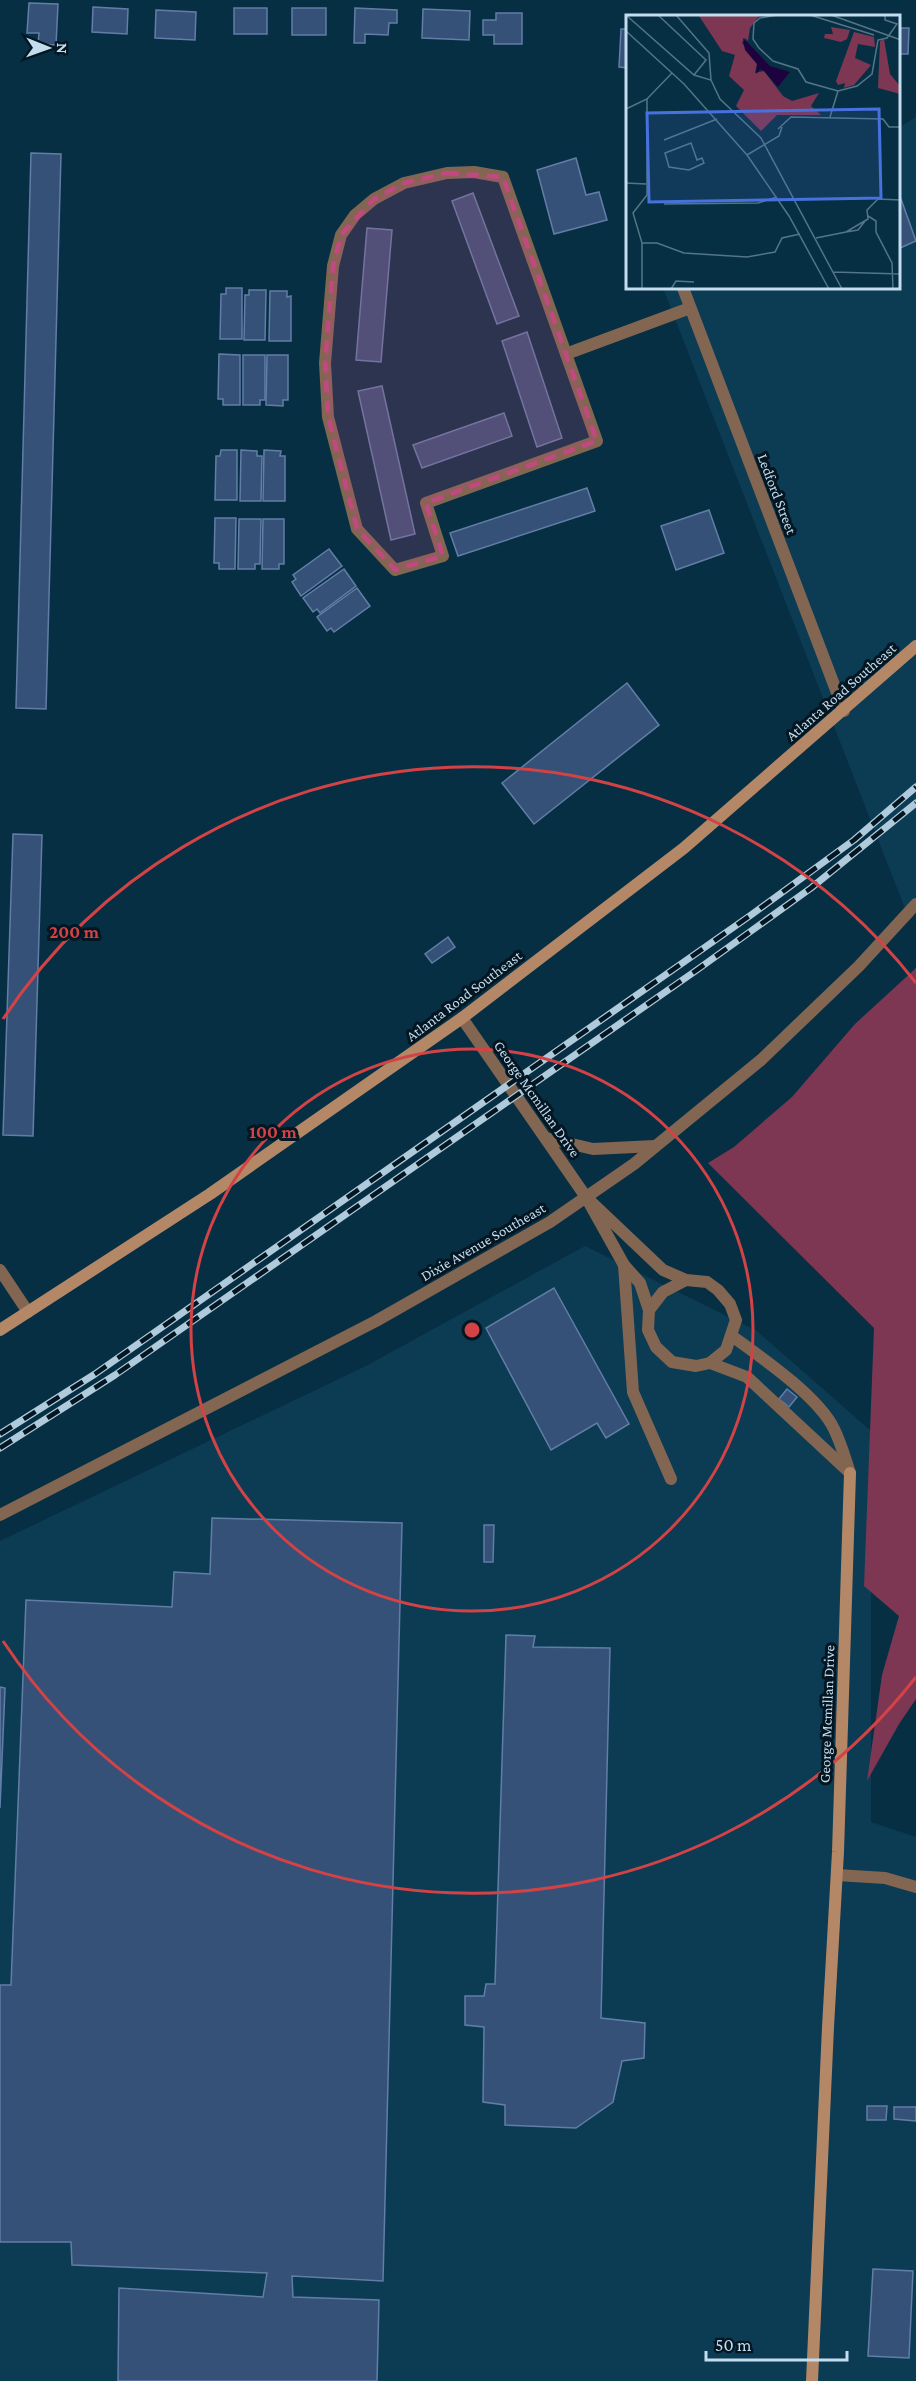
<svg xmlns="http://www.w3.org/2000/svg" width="916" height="2381" font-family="'Crimson Pro',serif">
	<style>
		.built { fill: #0c3b54 }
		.green { fill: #7d3753 }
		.building { fill: #365177; stroke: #617ea6; stroke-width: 1.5 }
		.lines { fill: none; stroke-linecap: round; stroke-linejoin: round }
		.street { stroke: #826652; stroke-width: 12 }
		.secondary { stroke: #b48767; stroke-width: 12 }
		.rail-casing { stroke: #afcadb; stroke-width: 7 }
		.rail { stroke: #031621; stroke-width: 4.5; stroke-dasharray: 14; stroke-linecap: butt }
		.marked { fill: #c24980; fill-opacity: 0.2; stroke: #c24980; stroke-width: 4.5; stroke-dasharray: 12 8; stroke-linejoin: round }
		.ring { fill: none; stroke: #d34346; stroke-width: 3 }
		.labels { text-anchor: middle; stroke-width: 6; stroke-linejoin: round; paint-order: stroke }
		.street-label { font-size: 15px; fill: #c4ddee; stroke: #031621 }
		.inset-road { fill: none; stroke: #537588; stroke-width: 1.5 }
		.view { fill: #4772de; fill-opacity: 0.15; stroke: #4772de; stroke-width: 3 }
		.inset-edge { fill: none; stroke: #c4ddee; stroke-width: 3 }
		.centre { fill: #d34346; stroke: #031621; stroke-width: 3 }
		.ring-label { font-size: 18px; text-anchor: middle; font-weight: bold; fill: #d34346; stroke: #031621; stroke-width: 6; stroke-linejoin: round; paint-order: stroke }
	</style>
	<rect width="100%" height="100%" fill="#072f44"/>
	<g class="built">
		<polygon points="916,117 916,901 906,911 663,288 900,288 900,127"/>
		<polygon points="585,1246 757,1331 871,1431 871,1822 916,1837 916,2381 0,2381 0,1541 366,1366"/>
	</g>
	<polygon class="green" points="916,968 916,1699 899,1724 867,1781 882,1675 899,1616 864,1586 874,1328 708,1163 734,1147 792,1097 855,1024"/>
	<g class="building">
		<polygon points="29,3 58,4 56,45 38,44 39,33 27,33"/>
		<polygon points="93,7 128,9 127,34 92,32"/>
		<rect x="234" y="8" width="33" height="26"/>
		<rect x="292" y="8" width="34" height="27"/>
		<polygon points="355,8 397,10 397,23 389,23 388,35 365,34 365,43 354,43"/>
		<polygon points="423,9 470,11 469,40 422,38"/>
		<polygon points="156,10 196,12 195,40 155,38"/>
		<polygon points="496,13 522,13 522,44 494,44 494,35 483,35 483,20 496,20"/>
		<polygon points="900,28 909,28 908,54 900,54"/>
		<polygon points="621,29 628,29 628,68 619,67"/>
		<polygon points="31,153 61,154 46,709 16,708"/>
		<polygon points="576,158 586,195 599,192 607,220 554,234 537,170"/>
		<polygon points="473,193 519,316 497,324 452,201"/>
		<polygon points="901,199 916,241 900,248 900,200"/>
		<polygon points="367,228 392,230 381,362 356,360"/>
		<polygon points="226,288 242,288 242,339 220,339 221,294 226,294"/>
		<polygon points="249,290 266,290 265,340 244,340 245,295 249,295"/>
		<polygon points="270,291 287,291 287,297 291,296 291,341 269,341"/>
		<polygon points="527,332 562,438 537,447 502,341"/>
		<polygon points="219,354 240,355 240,405 223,405 223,399 218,399"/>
		<polygon points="243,355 265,355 265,400 260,400 260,405 243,405"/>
		<polygon points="267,355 288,355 288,400 283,400 283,406 266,405"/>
		<polygon points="382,386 415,534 391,540 358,391"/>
		<polygon points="504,413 512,436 422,468 413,445"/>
		<polygon points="221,450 237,450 237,500 215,500 216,456 220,456"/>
		<polygon points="241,450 257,451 257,456 262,456 261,501 240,501"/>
		<polygon points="264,450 281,451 280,456 285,456 285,501 263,501"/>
		<polygon points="587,488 595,511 458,556 450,533"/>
		<polygon points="709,510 724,553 676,570 661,526"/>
		<polygon points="215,518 236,518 235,569 219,569 219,563 214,563"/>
		<polygon points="239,519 261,519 260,564 255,564 255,569 238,569"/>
		<polygon points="263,519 284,519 284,564 279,564 279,569 262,569"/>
		<polygon points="329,549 342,566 301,596 292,582 296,579 293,575"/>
		<polygon points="344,569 356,586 320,613 317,609 313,612 303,598"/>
		<polygon points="357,588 370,606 334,632 331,628 327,631 317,617"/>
		<polygon points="627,683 659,725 534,824 502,783"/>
		<polygon points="13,834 42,835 33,1136 3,1135"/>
		<polygon points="448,937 455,947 432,963 425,954"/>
		<polygon points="554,1288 629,1424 606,1438 597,1423 551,1450 486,1328"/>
		<polygon points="787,1389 797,1397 789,1407 779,1399"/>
		<polygon points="212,1518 402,1523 383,2281 292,2276 293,2297 379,2300 377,2381 118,2381 119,2288 263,2297 267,2273 72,2265 71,2242 0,2242 0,1985 11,1985 26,1600 172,1607 174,1572 210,1574"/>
		<polygon points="484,1525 494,1525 493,1562 484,1562"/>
		<polygon points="506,1635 535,1636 533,1647 610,1648 601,2018 645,2023 644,2058 622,2061 613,2102 576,2128 505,2125 505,2105 483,2102 484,2027 465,2025 465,1996 484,1996 486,1984 495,1984"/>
		<polygon points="0,1687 5,1688 0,1808"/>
		<polygon points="867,2106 887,2106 886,2120 867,2120"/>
		<polygon points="894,2107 916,2107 916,2121 894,2119"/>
		<polygon points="873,2269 913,2271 909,2358 868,2356"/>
	</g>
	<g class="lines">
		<g class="street">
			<polygon points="474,172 503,177 597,441 426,503 443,556 395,570 357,529 328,417 325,363 333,266 341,235 355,215 374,199 404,183 447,173"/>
			<polyline points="683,288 844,711"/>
			<polyline points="566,354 690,308"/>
			<polyline points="462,1018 586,1197 624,1265 640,1283 649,1310 648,1330 656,1347 672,1362 696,1366 710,1363 726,1350 736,1320 730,1304 718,1290 707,1282 686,1280 663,1270 586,1197"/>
			<polyline points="546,1138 593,1149 655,1146"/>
			<polyline points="624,1265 633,1392 671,1479"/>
			<polyline points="0,1270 28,1312"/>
			<polyline points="649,1310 663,1292 686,1280"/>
			<path d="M732 1336C761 1357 819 1397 834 1429 841 1443 845 1458 850 1473"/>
			<polyline points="710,1363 747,1377 847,1470"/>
			<polyline points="0,1515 376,1321 550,1222 634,1164 761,1060 859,966 916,904"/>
			<polyline points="837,1875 885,1878 916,1887"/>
		</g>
		<g class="secondary">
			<polyline points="0,1330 210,1194 462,1018 684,848 916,646"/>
			<polyline points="812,2381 828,2027 838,1852 850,1473"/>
		</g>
		<defs>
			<g id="rail">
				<polyline points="0,1434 95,1374 751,915 854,840 916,787"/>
				<polyline points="0,1448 115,1375 694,972 811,888 916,803"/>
			</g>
		</defs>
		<use href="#rail" class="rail-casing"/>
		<use href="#rail" class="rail"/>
	</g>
	<path class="marked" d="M447 173 503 177 597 441 426 503 443 556 395 570 357 529 328 417 325 363 333 266 341 235 374 199 404 183Z"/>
	<g class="ring">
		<circle cx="472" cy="1330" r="281"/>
		<path d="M916 1677A563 563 0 0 1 3 1641M3 1019A563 563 0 0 1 916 983"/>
	</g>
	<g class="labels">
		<g class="street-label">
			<text transform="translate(777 494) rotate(69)" y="5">Ledford Street</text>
			<text transform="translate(841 692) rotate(-41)" y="5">Atlanta Road Southeast</text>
			<text transform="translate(464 996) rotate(-37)" y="5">Atlanta Road Southeast</text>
			<text transform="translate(537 1099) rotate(55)" y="5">George Mcmillan Drive</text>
			<text transform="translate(483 1242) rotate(-30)" y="5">Dixie Avenue Southeast</text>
			<text transform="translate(827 1714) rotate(-88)" y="5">George Mcmillan Drive</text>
		</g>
	</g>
	<g transform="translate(626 15)">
		<rect width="274" height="274" fill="#072f44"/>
		<path d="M134 0 124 13 122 26 119 23 116 28 131 49 129 58 138 56 157 81 166 86 193 78 185 91 195 100H151L135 116 110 91 118 75 103 61 109 40 96 36 73 1ZM205 12 224 15 221 24 215 27 198 23 199 19H207ZM228 17 248 22 249 32 232 29 229 43 245 50 228 70 218 73 219 68 212 70 210 66ZM258 24 264 59 274 71V79L252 73 254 26Z" fill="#7d3753"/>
		<path d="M117 23 144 51 164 57 152 72 138 56 134 54 130 59 131 49 119 35Z" fill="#1d023e"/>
		<path class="inset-road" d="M0 0 68 60 85 65 94 84 135 123 216 274M32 0 80 45 68 60M50 0 83 38 85 65M151 0 134 3 128 8 127 24 133 33 147 46 172 54 180 67 212 76 231 71 246 59 252 25 261 23 271 9 259 5V0M184 0 248 20M205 0 275 25M0 16 58 69 121 140 163 201 203 274M0 94 21 84 46 58M204 102 212 76M152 114 165 102 257 104 263 112H275M38 125 91 104M65 128 71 145 76 143 78 148 63 155 43 152 39 138ZM121 140 153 121 156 112M0 168 20 169M38 189 132 188 151 182M242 201 250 206V217L266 248 267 274M220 217 232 215 239 206M190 223 220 217 242 204 241 195 252 184 275 185M16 228H31L58 238 121 242 149 237 156 223 174 219M207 257 275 259M16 274V228L7 198 21 180V84M45 274 50 266 68 267"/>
		<path class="view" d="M253 94 255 183 23 187 21 98Z"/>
		<rect width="274" height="274" class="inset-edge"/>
	</g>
	<circle cx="472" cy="1330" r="9" class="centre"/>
	<g class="ring-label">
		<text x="74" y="938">200 m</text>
		<text x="273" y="1138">100 m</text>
	</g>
	<g transform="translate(48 48) rotate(91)" stroke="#031621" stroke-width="4.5" paint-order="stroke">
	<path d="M0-4.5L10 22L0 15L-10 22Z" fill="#c4ddee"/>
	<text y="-9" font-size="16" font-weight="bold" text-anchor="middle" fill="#c4ddee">N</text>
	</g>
	<path d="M706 2351v9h141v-9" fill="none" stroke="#c4ddee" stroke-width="3"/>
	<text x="715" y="2351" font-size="18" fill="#c4ddee" stroke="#031621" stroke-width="4.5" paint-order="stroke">50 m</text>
</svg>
